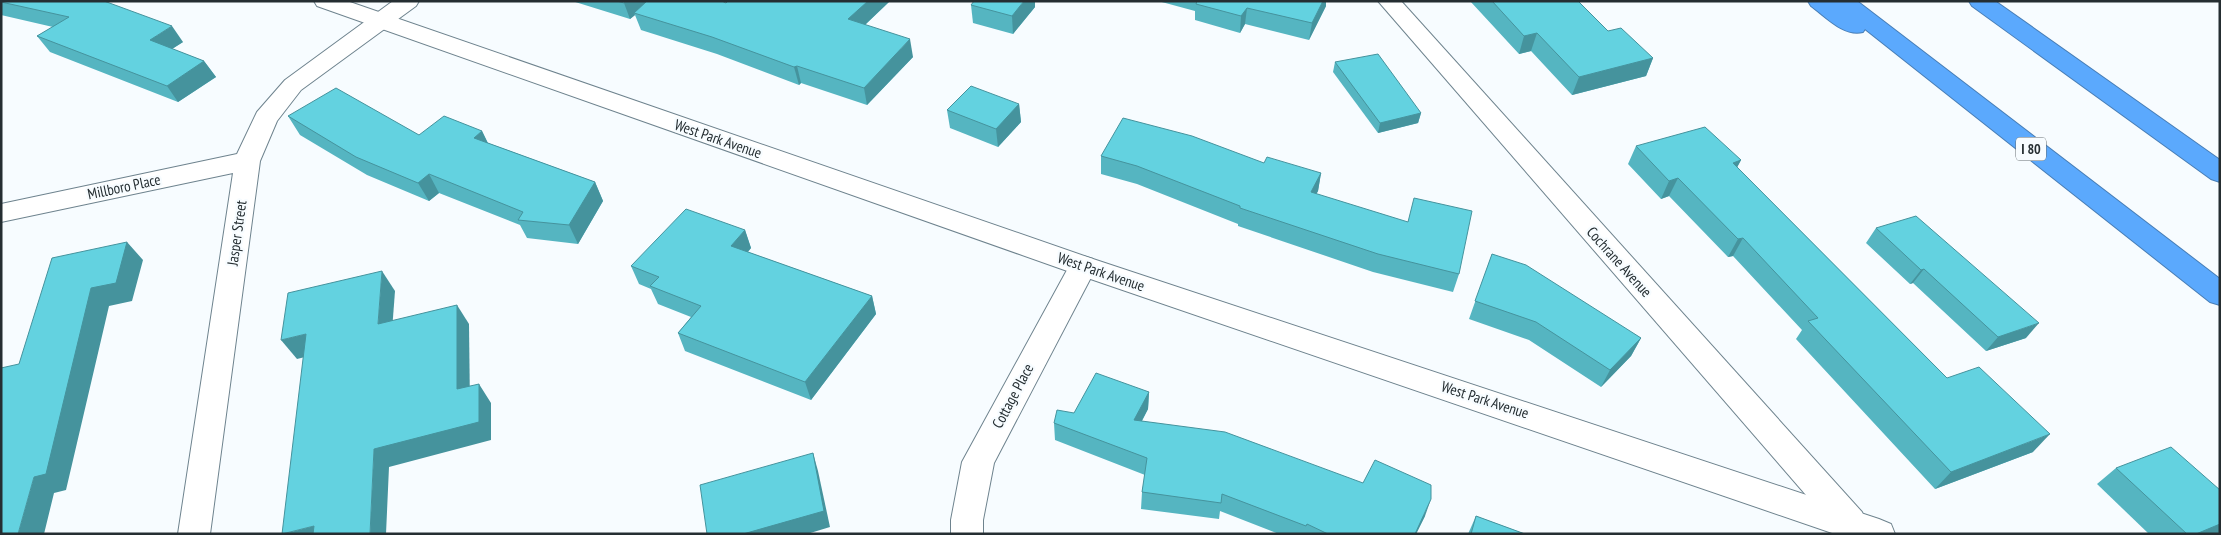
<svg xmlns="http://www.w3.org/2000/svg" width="2221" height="535" font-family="'PT Sans Narrow',sans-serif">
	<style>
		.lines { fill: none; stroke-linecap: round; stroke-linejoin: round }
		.minor-casing { stroke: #6e838e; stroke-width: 2 }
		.tertiary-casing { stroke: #6e838e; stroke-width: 2 }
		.motorway-casing { stroke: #487eb6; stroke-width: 2 }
		.minor { fill: #fff; fill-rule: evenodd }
		.tertiary { fill: #fff; fill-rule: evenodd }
		.motorway { fill: #5ba9fd; fill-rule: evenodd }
		.wall { fill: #55b5c1 }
		.shaded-wall { fill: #45939d }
		.building { fill: #63d2e0; stroke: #45939d }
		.labels { text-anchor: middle; stroke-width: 4.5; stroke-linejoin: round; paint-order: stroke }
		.shield { fill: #f7fcff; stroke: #646c70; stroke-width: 1 }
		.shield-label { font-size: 14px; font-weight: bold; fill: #252e32 }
		.street-label { font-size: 15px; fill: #252e32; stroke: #f7fcff }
	</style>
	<rect width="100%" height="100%" fill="#f7fcff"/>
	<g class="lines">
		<defs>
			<g id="minor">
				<polygon points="393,1 419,1 416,6 301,90 277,121 260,161 210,534 178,534 233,173 1,222 1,204 237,154 257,112 285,80"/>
				<polygon points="1378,1 1401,1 1862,512 1866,522 1862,532 1838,532"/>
				<polygon points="1083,256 1093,259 1097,266 994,463 983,520 983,534 951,534 951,520 962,462 1073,259"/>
			</g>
			<polygon id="tertiary" points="314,1 347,1 1093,259 1879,519 1891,524 1895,534 1835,534 1073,273 317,6"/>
			<g id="motorway">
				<path d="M1808 1H1857L2220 279V305L2210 302 1865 29 1863 32C1844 37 1826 17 1811 6Z"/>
				<polygon points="1969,1 1995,1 2220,160 2220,182 2211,179 1972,6"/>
			</g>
		</defs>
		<use href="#minor" class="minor-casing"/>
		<use href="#tertiary" class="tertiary-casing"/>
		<use href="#motorway" class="motorway-casing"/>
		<use href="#minor" class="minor"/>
		<use href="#tertiary" class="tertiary"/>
		<use href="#motorway" class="motorway"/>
	</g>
	<g class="wall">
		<polygon points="1,1 183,42 172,49 204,61 216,77 178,102 50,52 37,36 53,27 1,15"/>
		<polygon points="572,1 722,1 726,3 728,1 890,1 865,25 913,57 867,105 801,83 799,85 717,54 641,30 635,15 630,19"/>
		<polygon points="1158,1 1326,1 1326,6 1309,40 1245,24 1240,33 1195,20 1195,11"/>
		<polygon points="1470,1 1578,1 1608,31 1653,58 1646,76 1572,95 1531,51 1519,54"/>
		<polygon points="971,5 1035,7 1013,34 973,23"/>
		<polygon points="1335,62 1421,113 1418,123 1378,133 1333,72"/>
		<polygon points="1019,104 1021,122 998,147 950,128 947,110"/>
		<polygon points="288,116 419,135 482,131 488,143 595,182 603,201 578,244 527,238 520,225 439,193 429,201 367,175 300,135"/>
		<polygon points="1636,146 1741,160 1737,167 1947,378 2033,452 1935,489 1796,339 1802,330 1733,256 1728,257 1669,196 1661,199 1628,164"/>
		<polygon points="1101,156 1264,163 1321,173 1318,191 1316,194 1459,274 1453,292 1373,272 1238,226 1238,224 1137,184 1101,174"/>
		<polygon points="1876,228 2026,338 1986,351 1913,283 1910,284 1866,243"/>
		<polygon points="745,230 751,248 748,252 872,296 876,314 811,400 685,351 678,333 691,317 658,304 651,289 639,284 631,266"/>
		<polygon points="1492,254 1641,338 1631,356 1601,387 1529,340 1469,319"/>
		<polygon points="1149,392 1148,409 1142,421 1425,516 1416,534 1279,534 1220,511 1219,519 1141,509 1142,492 1145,475 1055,440 1054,423"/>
		<polygon points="2116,468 2220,490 2220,532 2216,534 2149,534 2097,484"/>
		<polygon points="1476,516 1525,534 1468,534"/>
	</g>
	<g class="shaded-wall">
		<polygon points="626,1 651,1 634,13 635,15 630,19 624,3"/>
		<polygon points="868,1 890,1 852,37 848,19"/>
		<polygon points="1024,1 1035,1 1035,7 1013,34 1012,16"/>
		<polygon points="1323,1 1326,1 1326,6 1309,40 1312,23"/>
		<polygon points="1247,8 1245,24 1240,33 1241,16"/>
		<polygon points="172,26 183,42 161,56 150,40"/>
		<polygon points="1537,33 1531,51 1519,54 1524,36"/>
		<polygon points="910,39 913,57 867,105 864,88"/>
		<polygon points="1653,58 1646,76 1572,95 1579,77"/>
		<polygon points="204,61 216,77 178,102 167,86"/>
		<polygon points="797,66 801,83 799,85 794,67"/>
		<polygon points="1019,104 1021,122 998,147 996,129"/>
		<polygon points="1421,113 1418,123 1378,133 1380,123"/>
		<polygon points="482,131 491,150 474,138"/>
		<polygon points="1741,160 1731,179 1733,163"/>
		<polygon points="1321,173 1318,191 1308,210 1311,192"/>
		<polygon points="429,174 439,193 429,201 418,183"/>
		<polygon points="1678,178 1669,196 1661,199 1669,181"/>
		<polygon points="595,182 603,201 578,244 569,225"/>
		<polygon points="745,230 751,248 737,264 731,246"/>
		<polygon points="1743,238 1733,256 1728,257 1738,239"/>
		<polygon points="127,242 143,260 132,301 109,306 66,490 54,493 44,534 18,534 34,477 91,288"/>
		<polygon points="1924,269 1913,283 1910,284 1921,270"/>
		<polygon points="382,271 395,291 391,344 378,324"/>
		<polygon points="872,296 876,314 811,400 805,382"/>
		<polygon points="457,305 469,324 470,408 457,389"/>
		<polygon points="2039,323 2026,338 1986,351 1998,337"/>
		<polygon points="306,334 321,353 297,359 281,340"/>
		<polygon points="1641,338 1631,356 1601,387 1610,370"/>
		<polygon points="479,384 491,403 491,440 389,467 386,534 370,534 374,449"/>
		<polygon points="1149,392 1148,409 1133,437 1134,420"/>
		<polygon points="2050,434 2033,452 1935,489 1951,472"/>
		<polygon points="813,453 818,471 830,527 807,534 743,534"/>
		<polygon points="1431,499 1425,516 1416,534 1415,534"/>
		<polygon points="2220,524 2220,532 2216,534 2196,534"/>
		<polygon points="314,526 321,534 283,534"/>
	</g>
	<g class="building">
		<polygon points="1,1 104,1 172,26 150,40 204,61 167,86 37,36 69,17 1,2"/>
		<polygon points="617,1 626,1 624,3"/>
		<polygon points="647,1 722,1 726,3 728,1 868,1 848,19 910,39 864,88 797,66 794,67 712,37 634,13"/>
		<polygon points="974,1 1024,1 1012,16 971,5"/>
		<polygon points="1197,1 1323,1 1312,23 1247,8 1241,16 1196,4"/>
		<polygon points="1492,1 1578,1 1608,31 1621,28 1653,58 1579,77 1537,33 1524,36"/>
		<polygon points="1378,54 1421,113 1380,123 1335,62"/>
		<polygon points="971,86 1019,104 996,129 947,110"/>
		<polygon points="336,88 419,135 444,116 482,131 474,138 595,182 569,225 518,220 523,212 429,174 418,183 356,157 288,116"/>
		<polygon points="1123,118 1192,136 1264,163 1267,157 1321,173 1311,192 1408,222 1414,198 1472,211 1459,274 1378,254 1240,208 1240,206 1137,166 1101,156"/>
		<polygon points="1705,127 1741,160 1733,163 1947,378 1979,367 2050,434 1951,472 1808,321 1818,318 1743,238 1738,239 1678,178 1669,181 1636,146"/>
		<polygon points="686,209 745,230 731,246 872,296 805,382 678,333 701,306 650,286 659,277 631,266"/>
		<polygon points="1916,216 2039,323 1998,337 1924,269 1921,270 1876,228"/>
		<polygon points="127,242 116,283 91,288 46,474 34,477 18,534 1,534 1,368 19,364 52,258"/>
		<polygon points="1492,254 1526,265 1641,338 1610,370 1536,322 1475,301"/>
		<polygon points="382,271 378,324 457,305 457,389 479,384 479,422 374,449 370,534 313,534 314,526 282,534 306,334 281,340 288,293"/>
		<polygon points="1096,373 1149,392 1134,420 1225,432 1363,483 1375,460 1431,485 1431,499 1415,534 1328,534 1307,524 1306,526 1222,494 1221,503 1142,492 1147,458 1054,423 1057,410 1074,413"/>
		<polygon points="2171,447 2220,490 2220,524 2196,534 2187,534 2116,468"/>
		<polygon points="813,453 824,511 743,534 707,534 700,485"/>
		<polygon points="1476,516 1525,534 1471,534"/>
	</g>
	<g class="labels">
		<rect class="shield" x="2016" y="137.5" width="30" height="23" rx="4"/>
		<g class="shield-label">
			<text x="2031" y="154">I 80</text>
		</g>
		<g class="street-label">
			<text transform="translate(718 139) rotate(19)" y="5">West Park Avenue</text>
			<text transform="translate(124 187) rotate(-12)" y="5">Millboro Place</text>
			<text transform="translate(237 233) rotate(-82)" y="5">Jasper Street</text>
			<text transform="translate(1619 262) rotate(48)" y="5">Cochrane Avenue</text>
			<text transform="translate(1101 272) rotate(19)" y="5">West Park Avenue</text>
			<text transform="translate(1013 396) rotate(-62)" y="5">Cottage Place</text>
			<text transform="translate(1485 400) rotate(18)" y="5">West Park Avenue</text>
		</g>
	</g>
	<rect width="2221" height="535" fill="none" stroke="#252e32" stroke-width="5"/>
</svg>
